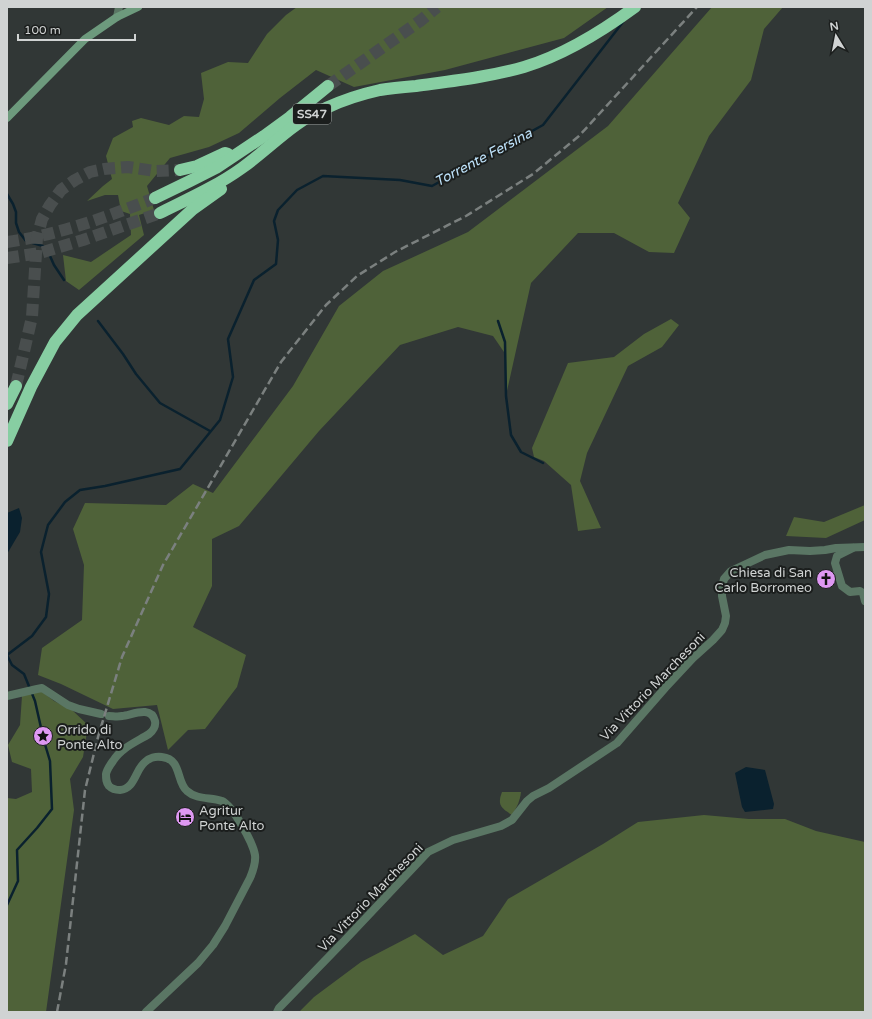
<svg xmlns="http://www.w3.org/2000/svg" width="872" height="1019" font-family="'Varela Round',sans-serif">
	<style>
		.green { fill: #4f6239 }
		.water { fill: #0a212e }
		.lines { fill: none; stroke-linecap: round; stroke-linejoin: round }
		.stream { stroke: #0a212e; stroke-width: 2.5 }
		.highway-tunnel { stroke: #494e4e; stroke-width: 12; stroke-dasharray: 12 6; stroke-linecap: butt }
		.street { stroke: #5a7664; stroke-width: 8 }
		.secondary { stroke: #6d9a7d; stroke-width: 8 }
		.highway { stroke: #87cea2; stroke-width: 12 }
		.rail { stroke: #7b807f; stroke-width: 2.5; stroke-dasharray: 8 4; stroke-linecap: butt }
		.labels { text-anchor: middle; stroke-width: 4; stroke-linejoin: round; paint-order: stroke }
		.shield { fill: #1b1e1d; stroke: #9a9d9c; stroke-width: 1 }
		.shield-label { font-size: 12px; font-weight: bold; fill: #d0d3d3 }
		.poi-label { font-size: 13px; fill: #d0d3d3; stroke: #1b1e1d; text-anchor: start }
		.street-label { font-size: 13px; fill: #d0d3d3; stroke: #1b1e1d }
		.water-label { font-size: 14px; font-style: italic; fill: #bee2fa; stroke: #1b1e1d }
	</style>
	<rect width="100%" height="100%" fill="#313736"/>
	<g class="green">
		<polygon points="297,7 608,7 564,38 445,70 354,87 316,70 280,98 239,133 209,147 170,158 147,186 154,210 139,215 144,235 79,290 66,281 63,255 91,262 131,235 130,214 121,211 118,195 105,195 87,201 103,186 112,179 106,156 113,138 133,127 132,121 141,118 169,125 184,116 199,117 204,99 201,73 228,62 248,63 267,34 286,15"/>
		<polygon points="712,7 783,7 764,29 751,80 709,136 678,203 690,218 674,253 649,252 614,233 578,233 531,283 507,391 504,352 493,336 458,327 400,345 319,431 239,526 212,539 212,586 193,627 246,655 237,687 205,729 188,730 168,750 157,705 113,709 61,684 38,675 42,648 82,620 84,565 73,529 85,503 166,505 193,484 213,493 293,386 339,306 383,271 468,232 608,126"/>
		<polygon points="671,319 679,325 662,347 628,366 587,453 580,481 601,528 578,531 571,485 544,461 534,457 532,448 568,363 614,357 644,334"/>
		<polygon points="865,505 865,520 826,538 786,536 794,517 824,522"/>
		<polygon points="41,691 54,701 72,710 88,725 83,757 70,779 74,810 46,1012 7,1012 7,798 16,799 32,792 31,769 12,762 8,745 20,725 22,696"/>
		<path d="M502 792H521C520 801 517 807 512 815 501 808 497 805 502 792Z"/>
		<polygon points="704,815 749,819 785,819 816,831 865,842 865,1012 299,1012 314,997 361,962 415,934 443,955 483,936 508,899 603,844 638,822"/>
	</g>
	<g class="water">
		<polygon points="19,508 22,518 20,532 7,554 7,513"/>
		<polygon points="746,767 765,770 774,804 773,809 745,812 742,807 735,773"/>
	</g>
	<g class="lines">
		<g class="stream">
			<polyline points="7,194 13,204 16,212 16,223 19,232 26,241 43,246 50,256 54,265 64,280"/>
			<polyline points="98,321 123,354 136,374 160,403 210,431"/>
			<polyline points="498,321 505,342 506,396 511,435 521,452 543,463"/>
			<polyline points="7,655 32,636 46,617 49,594 41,552 48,525 65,502 80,490 105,486 180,469 220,420 233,377 228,339 254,280 276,264 278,240 274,221 278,210 297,190 323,176 400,180 432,186 543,125 623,22"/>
			<polyline points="7,655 12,665 24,674 35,701 44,741 50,761 52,809 37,828 17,850 18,881 7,905"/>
		</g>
		<g class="highway-tunnel">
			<polyline points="328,86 420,21 437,7"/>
			<path d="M7 242C58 235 107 217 155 198"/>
			<polyline points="7,258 40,253 83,240 160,213"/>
			<polyline points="16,386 32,317 37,238 42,219 50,205 61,190 75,180 90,172 104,169 128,167 155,171 180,170"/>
		</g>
		<g class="street">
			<polyline points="117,17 119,7"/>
			<polyline points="853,548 837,556 835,563 842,586 850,592 860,591 863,593 865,601"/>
			<polyline points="7,696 37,689 42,688 68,705 79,709 101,714"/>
			<path d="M109 716C113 716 117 717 122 716 132 715 151 705 155 721 156 726 153 731 149 734 136 742 121 748 113 761 110 765 107 769 106 774 106 779 106 782 109 786 112 789 116 790 120 790 135 789 135 770 145 762 149 758 156 756 162 757 182 759 176 782 187 791 197 800 211 797 222 801 233 806 253 843 255 855 256 863 253 871 250 878L225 926 213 945 198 963 146 1012"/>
			<polyline points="277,1012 279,1008 344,941 428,852 453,840 501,826 512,820 527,801 533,796 549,788 617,743 665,688 693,658 713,640 722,630 725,623 726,616 722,596 722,587 724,579 731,571 765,555 789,550 810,551 825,550 836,548 865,547"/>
		</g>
		<polyline class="secondary" points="7,118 85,39 117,17 138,7"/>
		<g class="highway">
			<polyline points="180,170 197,166 225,153 228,154"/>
			<polyline points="155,198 190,181 216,168 264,136 290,117 328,86"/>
			<path d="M160 213C188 199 217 186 242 168 270 148 294 121 326 108 343 100 362 94 380 90 392 88 404 87 416 86 452 81 489 77 524 67 564 55 601 32 635 7"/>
			<polyline points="7,404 16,386"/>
			<polyline points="7,441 31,387 55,342 77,315 193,209 221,189"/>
		</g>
		<polyline class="rail" points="57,1012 66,964 85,790 98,737 122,657 163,565 281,362 326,305 357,276 395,252 466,216 533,174 579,136 697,7"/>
	</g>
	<defs>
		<symbol id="church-disc" viewBox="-11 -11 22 22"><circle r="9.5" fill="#de98f2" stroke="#1b1e1d"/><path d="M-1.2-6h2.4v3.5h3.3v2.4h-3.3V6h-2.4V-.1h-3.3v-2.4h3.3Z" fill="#111"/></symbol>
		<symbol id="sight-disc" viewBox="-11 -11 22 22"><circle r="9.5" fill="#de98f2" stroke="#1b1e1d"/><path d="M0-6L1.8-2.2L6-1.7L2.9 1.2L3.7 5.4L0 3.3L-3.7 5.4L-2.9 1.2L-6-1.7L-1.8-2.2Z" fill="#111"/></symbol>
		<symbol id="hotel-disc" viewBox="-11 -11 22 22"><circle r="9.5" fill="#de98f2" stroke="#1b1e1d"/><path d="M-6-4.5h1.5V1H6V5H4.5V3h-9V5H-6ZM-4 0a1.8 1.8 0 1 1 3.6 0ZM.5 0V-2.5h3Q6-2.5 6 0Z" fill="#111"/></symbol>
	</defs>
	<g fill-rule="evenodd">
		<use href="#church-disc" x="815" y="568" width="22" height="22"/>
		<use href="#sight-disc" x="32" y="725" width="22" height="22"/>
		<use href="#hotel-disc" x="174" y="806" width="22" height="22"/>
	</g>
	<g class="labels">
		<rect class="shield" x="293" y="104" width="38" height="20" rx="3"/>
		<g class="shield-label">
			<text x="312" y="118">SS47</text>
		</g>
		<g class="poi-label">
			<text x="812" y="577" text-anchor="end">Chiesa di San<tspan x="812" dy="15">Carlo Borromeo</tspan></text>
			<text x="57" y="734">Orrido di<tspan x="57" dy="15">Ponte Alto</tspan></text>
			<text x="199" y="815">Agritur<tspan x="199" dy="15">Ponte Alto</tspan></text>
		</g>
		<g class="street-label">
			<text transform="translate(652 686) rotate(-46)" y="5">Via Vittorio Marchesoni</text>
			<text transform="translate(370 897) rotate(-46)" y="5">Via Vittorio Marchesoni</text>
		</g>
		<g class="water-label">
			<text transform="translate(483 157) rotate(-28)" y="5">Torrente Fersina</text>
		</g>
	</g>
	<rect width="872" height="1019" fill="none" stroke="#d0d3d3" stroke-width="16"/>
	<g transform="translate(836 36) rotate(350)" stroke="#1b1e1d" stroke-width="3" paint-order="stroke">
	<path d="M0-3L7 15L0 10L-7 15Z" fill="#d0d3d3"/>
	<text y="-6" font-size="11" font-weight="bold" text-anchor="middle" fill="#d0d3d3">N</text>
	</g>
	<path d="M18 34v6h117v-6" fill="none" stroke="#d0d3d3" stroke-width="2"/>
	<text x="24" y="34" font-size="12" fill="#d0d3d3" stroke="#1b1e1d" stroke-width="3" paint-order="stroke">100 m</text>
</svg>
